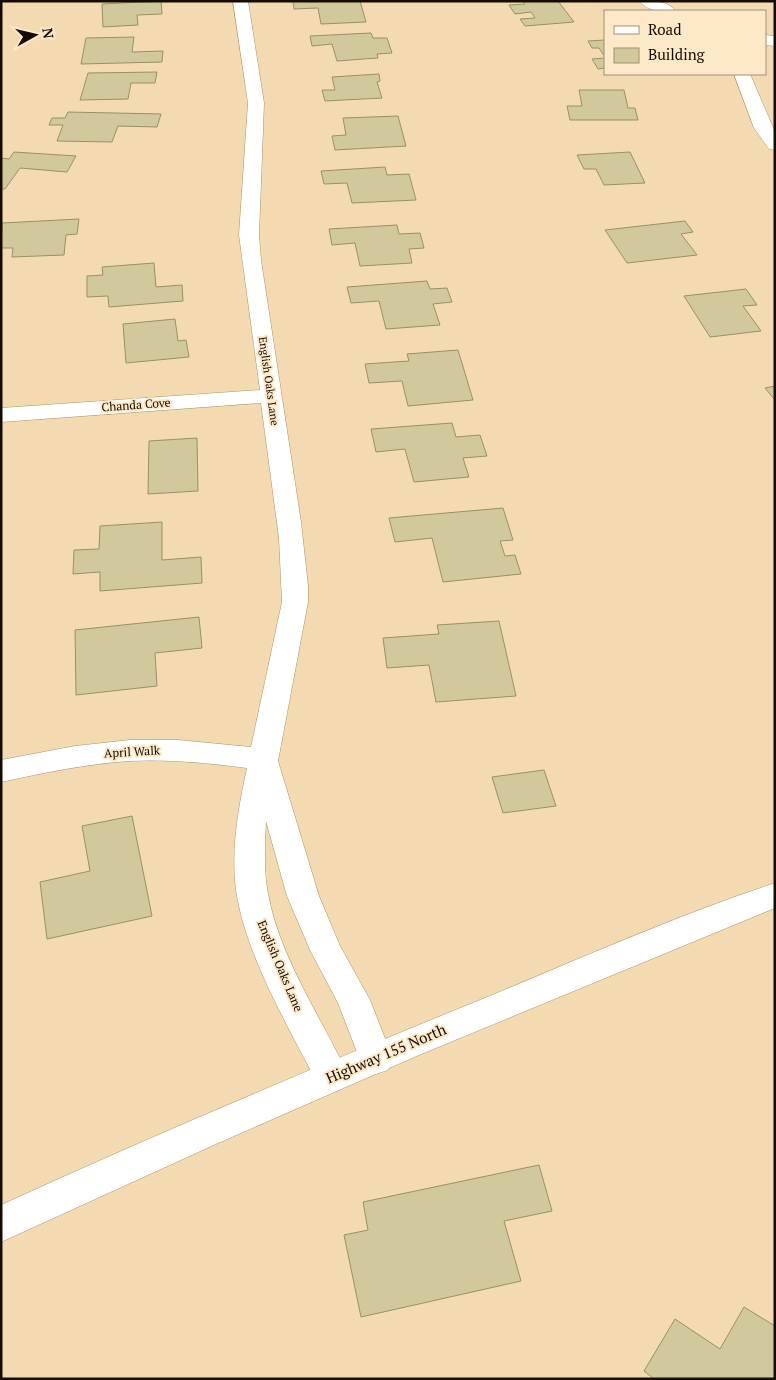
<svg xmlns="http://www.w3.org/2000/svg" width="776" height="1380" font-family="'PT Serif',serif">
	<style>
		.building { fill: #d1c99c; stroke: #989165 }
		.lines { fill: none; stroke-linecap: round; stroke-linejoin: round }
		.street-casing { stroke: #aa926b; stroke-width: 1 }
		.secondary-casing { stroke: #aa926b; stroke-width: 1 }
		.street { fill: #fff; fill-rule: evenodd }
		.secondary { fill: #fff; fill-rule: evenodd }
		.labels { text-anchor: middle; stroke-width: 4; stroke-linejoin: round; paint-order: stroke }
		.far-street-label { font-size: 11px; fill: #140b01; stroke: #fde8c7 }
		.street-label { font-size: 12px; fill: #140b01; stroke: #fde8c7 }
		.near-street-label { font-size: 15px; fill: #140b01; stroke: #fde8c7 }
	</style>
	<rect width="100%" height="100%" fill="#f4dab1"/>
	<g class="building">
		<polygon points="161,1 162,14 137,15 138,25 103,27 102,4"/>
		<polygon points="293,1 360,1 366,22 321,24 318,8 294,9"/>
		<polygon points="523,1 558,1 574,22 525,26 520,19 535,18 531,12 515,14 509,5 525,4"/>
		<polygon points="371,33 373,38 387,38 392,53 377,54 378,58 337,61 332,44 312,46 310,36"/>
		<polygon points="134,37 132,52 163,51 162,62 81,64 86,38"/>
		<polygon points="605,40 605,57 599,48 592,48 588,41"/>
		<polygon points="605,58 605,68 598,69 592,59"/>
		<polygon points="157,72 155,83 131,83 128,99 80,100 88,73"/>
		<polygon points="379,74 380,81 377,82 382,98 325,101 322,90 335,90 332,77"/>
		<polygon points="579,90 624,90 628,108 635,108 638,120 570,120 567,106 582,106"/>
		<polygon points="68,112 161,114 157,127 118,126 112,142 57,141 63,125 49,125 52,118 65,118"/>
		<polygon points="398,116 406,146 335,150 332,136 346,135 343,118"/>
		<polygon points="14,152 76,156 67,172 20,168 5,189 1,189 1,158 9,159"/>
		<polygon points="630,152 645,183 604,185 596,169 584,169 577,155"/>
		<polygon points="385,167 387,175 409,174 416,200 352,203 347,183 324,184 321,171"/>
		<polygon points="79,219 77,234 66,235 64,255 12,257 13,248 1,248 2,223"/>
		<polygon points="685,221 693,232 681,234 697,255 627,263 605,230"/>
		<polygon points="397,225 399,234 420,233 424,248 409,249 412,263 360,266 355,243 332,245 329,229"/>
		<polygon points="154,263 156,287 182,285 183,301 109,307 108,296 87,297 87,276 103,275 102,267"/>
		<polygon points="427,281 430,289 447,288 452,302 433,304 440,325 386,329 379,301 351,303 347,287"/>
		<polygon points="746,289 757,305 743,306 761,331 710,337 684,296"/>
		<polygon points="175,319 178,341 186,340 189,357 126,363 123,324"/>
		<polygon points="458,350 473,400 408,406 402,381 369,383 365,364 409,361 407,354"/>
		<polygon points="775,386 775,400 765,388"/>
		<polygon points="452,423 456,437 480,435 487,456 463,458 469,477 414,482 405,449 376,452 371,429"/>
		<polygon points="197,438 198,491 148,494 149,441"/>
		<polygon points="503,508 513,540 500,541 505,556 515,555 521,574 443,582 432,538 395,542 389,518"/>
		<polygon points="162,522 162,560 201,557 202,583 100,591 100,572 73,574 74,550 99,549 100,526"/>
		<polygon points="199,617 202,648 155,653 157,686 76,695 75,630"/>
		<polygon points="499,621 516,696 436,702 429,665 387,668 383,638 439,634 437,625"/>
		<polygon points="544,770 556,806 503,813 492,777"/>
		<polygon points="132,816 152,916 47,939 40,882 90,871 82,826"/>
		<polygon points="539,1165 552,1211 504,1221 521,1281 361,1317 344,1235 368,1230 363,1202"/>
		<polygon points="744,1307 775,1326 775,1379 654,1379 644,1371 675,1319 720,1349"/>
	</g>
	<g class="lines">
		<defs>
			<g id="street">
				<path d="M233 1H248L264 103 259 235 261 260 301 522 308 586V602L278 761 319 896 340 946 370 1000 393 1059 388 1070 376 1074 364 1070 338 1003 310 950 287 896 266 821C265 841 264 861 266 881 275 952 320 1014 349 1077L344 1088 332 1092 320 1088C289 1028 241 948 235 881 232 842 239 805 247 768 208 763 168 759 129 761 86 764 43 773 1 782V760L75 746 130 740H178L251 747 282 602 279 538 261 403 1 422V408L260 390 239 235 248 103Z"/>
				<path d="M639 1C651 1 667 0 676 11 663 12 648 12 639 1Z"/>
				<polygon points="765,35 775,36 775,46 765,45"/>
				<polygon points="734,74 750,74 775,132 775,150 769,149 754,128"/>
			</g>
			<path id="secondary" d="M775 883V908L419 1055 216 1144 1 1242V1205C165 1130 330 1061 497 993 588 955 681 914 775 883Z"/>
		</defs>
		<use href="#street" class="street-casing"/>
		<use href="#secondary" class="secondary-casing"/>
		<use href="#street" class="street"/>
		<use href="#secondary" class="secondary"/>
	</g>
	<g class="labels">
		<g class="far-street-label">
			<text transform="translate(269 381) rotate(82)" y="4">English Oaks Lane</text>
		</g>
		<g class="street-label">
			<text transform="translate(136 405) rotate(-4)" y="4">Chanda Cove</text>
			<text transform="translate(132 752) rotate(-3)" y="4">April Walk</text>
			<text transform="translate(280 966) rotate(67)" y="4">English Oaks Lane</text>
		</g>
		<g class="near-street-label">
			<text transform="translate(386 1054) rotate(-23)" y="5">Highway 155 North</text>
		</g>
	</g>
	<rect width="776" height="1380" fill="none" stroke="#140b01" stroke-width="5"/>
	<rect x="604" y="10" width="162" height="65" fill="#fde8c7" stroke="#a09078"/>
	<rect x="614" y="26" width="25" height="8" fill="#ffffff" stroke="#a09078"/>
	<text x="648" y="35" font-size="15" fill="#140b01">Road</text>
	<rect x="614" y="48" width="25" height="15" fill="#d1c99c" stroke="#a09078"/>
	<text x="648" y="60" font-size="15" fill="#140b01">Building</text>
	<g transform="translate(35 35) rotate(82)" stroke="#fde8c7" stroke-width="4" paint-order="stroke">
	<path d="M0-4L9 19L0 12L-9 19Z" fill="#140b01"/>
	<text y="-8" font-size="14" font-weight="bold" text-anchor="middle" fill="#140b01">N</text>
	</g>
</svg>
